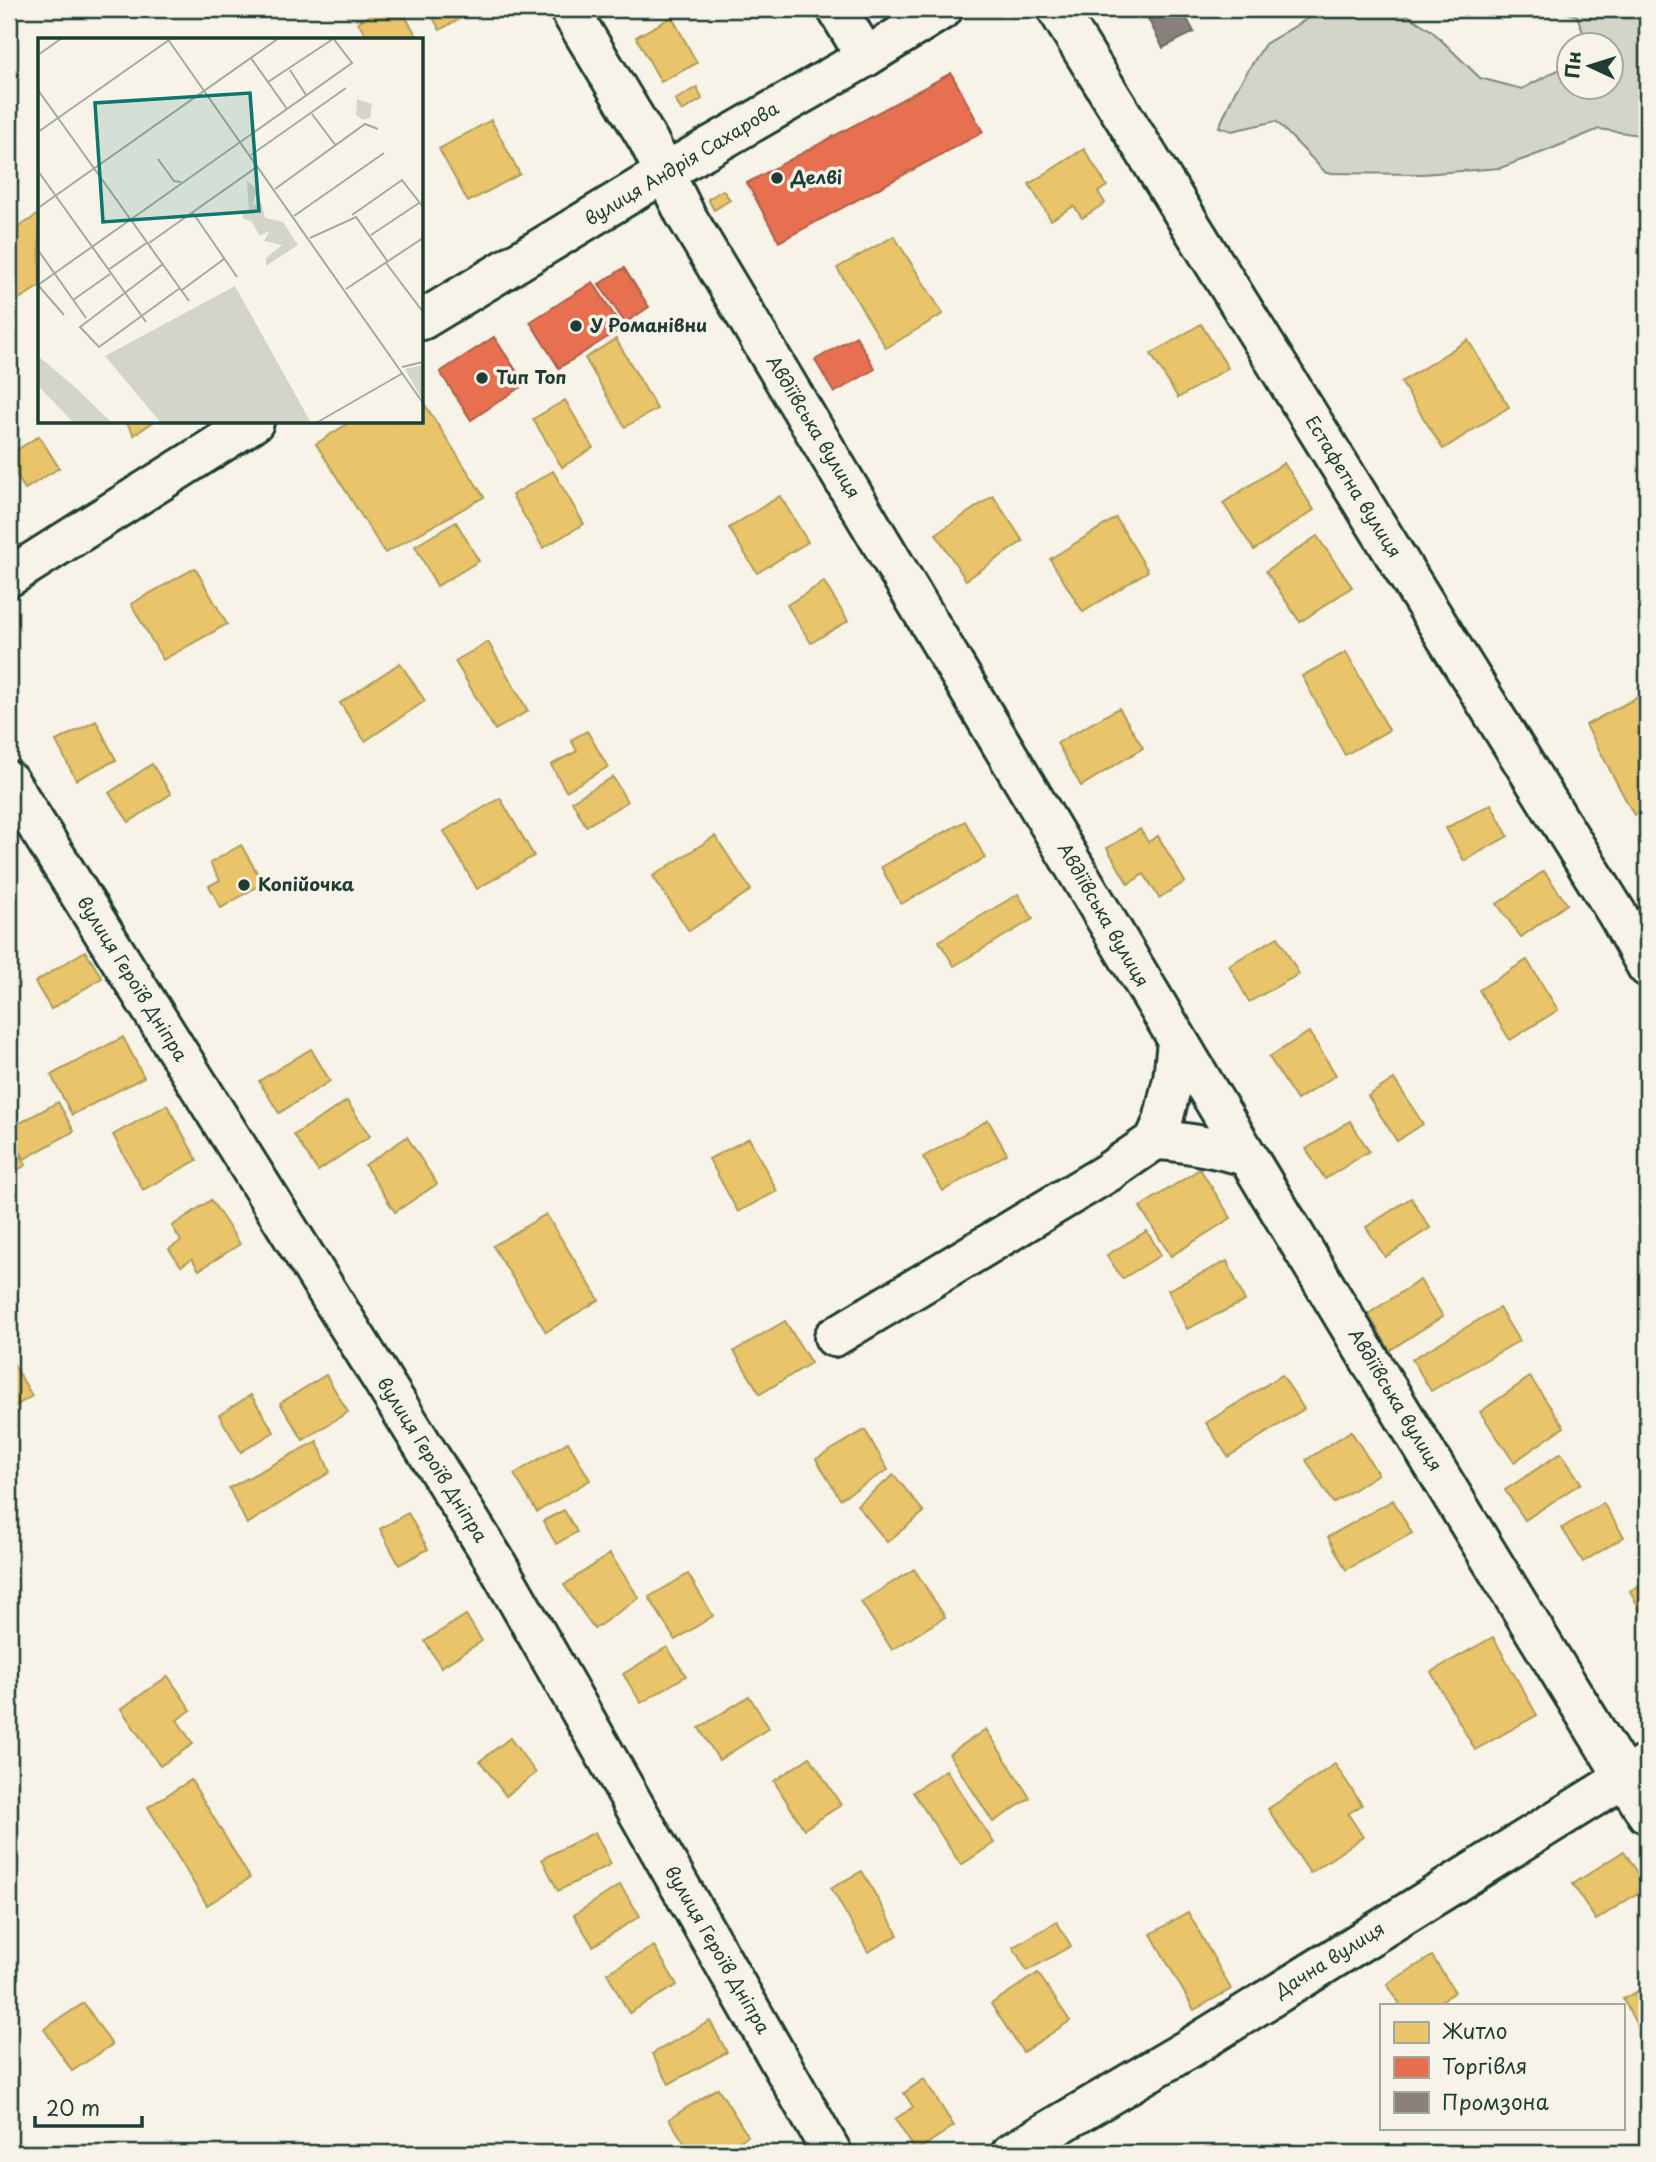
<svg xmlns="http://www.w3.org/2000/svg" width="1656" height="2162" font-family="'Playpen Sans',sans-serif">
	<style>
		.green { fill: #d3d5ca; stroke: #79897f; stroke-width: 2 }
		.homes { fill: #e9c46a; stroke: #ac9c5a; stroke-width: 2 }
		.shops { fill: #e76f51; stroke: #ab6048; stroke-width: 2 }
		.industry { fill: #8a817c; stroke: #6a6d66; stroke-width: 2 }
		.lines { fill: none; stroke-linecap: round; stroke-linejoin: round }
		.minor-casing { stroke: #1f3d34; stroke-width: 44 }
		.major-casing { stroke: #1f3d34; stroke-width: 44 }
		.minor { stroke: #f7f3e8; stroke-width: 38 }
		.major { stroke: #f7f3e8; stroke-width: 38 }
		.poi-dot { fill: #1f3d34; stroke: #f7f3e8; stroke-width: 2.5 }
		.labels { text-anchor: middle; stroke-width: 7; stroke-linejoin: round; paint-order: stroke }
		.street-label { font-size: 18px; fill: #1f3d34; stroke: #f7f3e8 }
		.poi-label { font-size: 18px; font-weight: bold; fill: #1f3d34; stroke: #f7f3e8; text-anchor: start }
		.inset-road { fill: none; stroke: #a1aaa0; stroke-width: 2 }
		.view { fill: #0f766e; fill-opacity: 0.15; stroke: #0f766e; stroke-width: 3.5 }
		.inset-edge { fill: none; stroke: #1f3d34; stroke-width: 3.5 }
	</style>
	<rect width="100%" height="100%" fill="#f7f3e8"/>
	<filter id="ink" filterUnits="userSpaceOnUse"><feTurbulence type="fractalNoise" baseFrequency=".0143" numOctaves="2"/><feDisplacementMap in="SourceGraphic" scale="14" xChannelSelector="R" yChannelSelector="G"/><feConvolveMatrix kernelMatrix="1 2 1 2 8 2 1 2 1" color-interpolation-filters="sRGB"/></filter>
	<g filter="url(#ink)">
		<polygon class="green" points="1324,9 1398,9 1432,31 1480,78 1522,89 1562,68 1568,59 1568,88 1610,88 1610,46 1577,45 1584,35 1577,16 1555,9 1647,9 1647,161 1646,136 1599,129 1546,151 1500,168 1422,174 1326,173 1276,121 1232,131 1219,127 1235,91 1265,44"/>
		<g class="homes">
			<polygon points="380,9 401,9 419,40 369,40 358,22"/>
			<polygon points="428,9 476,9 440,30"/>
			<polygon points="672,17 697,63 661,82 636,37"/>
			<polygon points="697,87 702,99 682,111 675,100"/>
			<polygon points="491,120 520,174 468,202 439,149"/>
			<polygon points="1084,149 1107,186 1098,192 1105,203 1082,218 1074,206 1051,220 1029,184"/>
			<polygon points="723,190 730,200 714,210 708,199"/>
			<polygon points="39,214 40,286 11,304 9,301 9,233"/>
			<polygon points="894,236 943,314 886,348 837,268"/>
			<polygon points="1201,324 1228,368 1178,398 1151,354"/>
			<polygon points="616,339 657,409 625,427 585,358"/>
			<polygon points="1468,340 1509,407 1443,449 1401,382"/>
			<polygon points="422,400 484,497 385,553 316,444 350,422 422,422"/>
			<polygon points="565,400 593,448 562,467 533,419"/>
			<polygon points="126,422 153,422 134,435"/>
			<polygon points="39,436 59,468 25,489 9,463 9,455"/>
			<polygon points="1284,463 1314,510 1254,550 1223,503"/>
			<polygon points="553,471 584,524 543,548 512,495"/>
			<polygon points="780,496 808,542 757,573 729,528"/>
			<polygon points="993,496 1023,541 966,580 936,534"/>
			<polygon points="1116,518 1148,571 1083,612 1050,559"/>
			<polygon points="456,522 479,561 437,586 415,546"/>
			<polygon points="1317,536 1352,587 1300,622 1266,571"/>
			<polygon points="195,568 227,624 163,660 131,604"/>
			<polygon points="824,582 848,621 811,643 787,605"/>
			<polygon points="488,642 528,711 495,730 455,661"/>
			<polygon points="1346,652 1389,730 1345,755 1302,676"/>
			<polygon points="400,663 425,701 365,741 340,703"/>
			<polygon points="1647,692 1647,807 1634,815 1586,725"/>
			<polygon points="1119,708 1143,748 1081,786 1057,743"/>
			<polygon points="96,721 116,760 76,780 56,741"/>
			<polygon points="587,731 608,767 566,791 551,765 577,751 571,740"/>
			<polygon points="152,764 171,794 129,822 109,793"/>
			<polygon points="613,777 627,802 586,826 572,801"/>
			<polygon points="500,798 534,856 477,889 444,831"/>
			<polygon points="1491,804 1508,836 1464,861 1446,828"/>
			<polygon points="965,821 985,858 901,904 881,867"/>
			<polygon points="1140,829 1148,842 1158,836 1185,882 1159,898 1144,874 1128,884 1107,848"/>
			<polygon points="715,836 751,890 689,931 653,876"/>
			<polygon points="241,845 263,883 221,908 209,886 220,880 210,863"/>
			<polygon points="1544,871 1567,904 1521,937 1497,904"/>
			<polygon points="1018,894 1033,919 954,966 939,941"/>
			<polygon points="1278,937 1299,974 1249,1002 1229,965"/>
			<polygon points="85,951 102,978 51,1009 35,982"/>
			<polygon points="1527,960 1558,1010 1510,1040 1479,990"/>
			<polygon points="1309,1032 1336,1075 1297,1100 1269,1057"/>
			<polygon points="123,1037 144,1077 72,1115 51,1075"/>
			<polygon points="311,1049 330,1081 279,1113 259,1081"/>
			<polygon points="1394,1079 1423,1124 1397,1141 1368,1096"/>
			<polygon points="347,1101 370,1136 318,1171 294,1135"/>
			<polygon points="58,1102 74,1131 24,1159 9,1129"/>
			<polygon points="167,1105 197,1160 143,1190 113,1135"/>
			<polygon points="988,1120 1007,1154 943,1191 923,1157"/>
			<polygon points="1350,1121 1369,1151 1325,1179 1306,1149"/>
			<polygon points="9,1134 26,1165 9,1175"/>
			<polygon points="407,1137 437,1184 395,1212 365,1165"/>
			<polygon points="749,1138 777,1191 738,1212 709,1159"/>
			<polygon points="1200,1169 1231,1218 1171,1256 1140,1207"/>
			<polygon points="1411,1198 1430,1228 1385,1257 1366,1227"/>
			<polygon points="211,1200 240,1244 199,1270 192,1259 181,1266 169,1249 181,1241 172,1226"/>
			<polygon points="546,1214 599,1300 546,1332 493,1246"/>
			<polygon points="1147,1231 1161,1255 1122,1279 1107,1255"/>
			<polygon points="1227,1261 1245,1301 1187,1329 1168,1290"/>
			<polygon points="1420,1280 1443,1316 1390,1350 1368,1314"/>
			<polygon points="1499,1308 1519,1341 1431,1391 1412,1359"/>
			<polygon points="785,1321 811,1363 760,1394 734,1351"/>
			<polygon points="9,1356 32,1396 9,1410"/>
			<polygon points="326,1375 348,1412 303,1440 280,1403"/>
			<polygon points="1282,1375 1304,1409 1228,1457 1206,1423"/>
			<polygon points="1530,1377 1564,1427 1514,1462 1480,1412"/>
			<polygon points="251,1395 274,1432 241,1452 219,1415"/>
			<polygon points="865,1430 888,1470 840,1499 816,1459"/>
			<polygon points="1351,1431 1378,1474 1333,1503 1306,1460"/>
			<polygon points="317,1441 330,1472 247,1524 229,1488"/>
			<polygon points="568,1442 590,1480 537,1512 514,1474"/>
			<polygon points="1561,1453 1581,1483 1525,1520 1505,1490"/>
			<polygon points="894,1475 924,1512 887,1542 857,1505"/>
			<polygon points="1393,1500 1412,1533 1346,1570 1328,1537"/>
			<polygon points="1603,1503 1624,1537 1583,1562 1562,1528"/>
			<polygon points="564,1510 577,1532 556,1544 543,1521"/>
			<polygon points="408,1513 428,1549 399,1565 380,1529"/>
			<polygon points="610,1554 639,1598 594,1629 564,1585"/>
			<polygon points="914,1569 945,1617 892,1650 861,1602"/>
			<polygon points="688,1574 713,1616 675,1640 649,1597"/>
			<polygon points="1647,1581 1647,1623 1630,1591"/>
			<polygon points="466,1615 482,1641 441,1667 425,1641"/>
			<polygon points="1493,1637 1537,1715 1475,1750 1431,1672"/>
			<polygon points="667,1647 686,1676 641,1703 623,1674"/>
			<polygon points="168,1676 191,1710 177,1720 193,1744 160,1766 121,1709"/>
			<polygon points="749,1696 769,1728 719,1760 699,1728"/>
			<polygon points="986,1729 1030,1798 993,1822 949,1754"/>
			<polygon points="510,1738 536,1773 506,1796 480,1761"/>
			<polygon points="810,1757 841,1805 804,1829 774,1781"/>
			<polygon points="1335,1764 1362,1805 1348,1814 1363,1837 1310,1873 1268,1809"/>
			<polygon points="946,1770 994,1843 961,1865 913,1792"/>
			<polygon points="191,1780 250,1878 207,1905 148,1807"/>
			<polygon points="595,1832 611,1864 558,1891 542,1859"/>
			<polygon points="1624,1851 1647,1887 1596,1920 1573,1884"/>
			<polygon points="862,1871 898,1935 868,1952 831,1888"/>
			<polygon points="620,1885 640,1916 593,1946 574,1915"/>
			<polygon points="1188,1912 1231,1989 1194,2010 1151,1934"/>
			<polygon points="1057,1922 1071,1946 1027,1971 1013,1947"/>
			<polygon points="654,1946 677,1985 629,2013 607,1973"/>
			<polygon points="1432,1956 1455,1992 1433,2006 1401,2006 1387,1984"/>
			<polygon points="1038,1973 1070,2021 1023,2052 991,2004"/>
			<polygon points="1647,1986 1647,2044 1623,1999"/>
			<polygon points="84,2003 112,2045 72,2071 44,2029"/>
			<polygon points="710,2021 727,2052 669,2084 652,2054"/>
			<polygon points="924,2079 954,2126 916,2151 895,2119 913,2107 904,2093"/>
			<polygon points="718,2088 748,2136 720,2153 691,2153 669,2119"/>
		</g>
		<g class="shops">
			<polygon points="951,73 983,132 779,242 747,183"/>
			<polygon points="624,268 649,307 625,323 599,284"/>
			<polygon points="593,282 622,328 559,368 530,322"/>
			<polygon points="856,336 875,369 834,393 815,360"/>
			<polygon points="494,337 525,384 471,420 440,372"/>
		</g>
		<polygon class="industry" points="1143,9 1182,9 1194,32 1163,48"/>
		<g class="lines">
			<defs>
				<g id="minor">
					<path d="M569 9 648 140 685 214C1005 748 1320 1285 1647 1814"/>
					<polyline points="837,9 866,57"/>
					<polyline points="1057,9 1619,917 1647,967"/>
					<polyline points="9,781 495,1561 832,2153"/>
					<path d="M1155 1140C1186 1141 1216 1148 1246 1156"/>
					<polyline points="834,1337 1107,1173 1155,1140 1163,1121 1173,1079 1177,1041"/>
					<polyline points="1011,2153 1188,2049 1645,1765"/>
				</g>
				<g id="major">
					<polyline points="422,320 664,173 866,57 943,9"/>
					<polyline points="9,577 254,422"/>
				</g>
			</defs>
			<use href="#minor" class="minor-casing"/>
			<use href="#major" class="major-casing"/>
			<use href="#minor" class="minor"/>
			<use href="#major" class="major"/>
		</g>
	</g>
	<g class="poi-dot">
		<circle cx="777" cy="178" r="7"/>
		<circle cx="576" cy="326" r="7"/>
		<circle cx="482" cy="378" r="7"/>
		<circle cx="244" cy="885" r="7"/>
	</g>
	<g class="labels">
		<g class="street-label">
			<text transform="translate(682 164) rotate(-31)" y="6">вулиця Андрія Сахарова</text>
			<text transform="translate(813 427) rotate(59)" y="6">Авдіївська вулиця</text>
			<text transform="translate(1353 487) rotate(58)" y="6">Естафетна вулиця</text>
			<text transform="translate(1103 915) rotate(60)" y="6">Авдіївська вулиця</text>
			<text transform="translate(132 979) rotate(58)" y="6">вулиця Героїв Дніпра</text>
			<text transform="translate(1395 1400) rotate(59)" y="6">Авдіївська вулиця</text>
			<text transform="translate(432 1460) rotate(58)" y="6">вулиця Героїв Дніпра</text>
			<text transform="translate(717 1950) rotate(60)" y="6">вулиця Героїв Дніпра</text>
			<text transform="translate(1330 1960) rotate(-32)" y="6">Дачна вулиця</text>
		</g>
		<g class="poi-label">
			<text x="791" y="184">Делві</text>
			<text x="590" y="332">У Романівни</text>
			<text x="496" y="384">Тип Топ</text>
			<text x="258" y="891">Копійочка</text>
		</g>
	</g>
	<g transform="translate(38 38)">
		<rect width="385" height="385" fill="#f7f3e8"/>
		<path d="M319 61 334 66 332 80 325 82 318 77ZM209 143 219 151 215 167 223 164 227 180 245 184 260 207 228 228V220L244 207 226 203 231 193 222 198 213 183 205 181V174L211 173ZM197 248 272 383 273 385H123L67 318ZM0 318 37 349 74 385H36L0 348ZM385 327V363L367 331Z" fill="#d3d5ca"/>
		<path class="inset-road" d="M129 0 385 365M0 17 24 0M213 20 249 71M252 32 268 57M230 44 295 1M0 52 151 263M274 76 298 108M0 94 131 2M213 117 308 50M120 121 136 143 143 144M0 133 108 284M237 151 327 86 340 91M0 170 241 0M155 175 199 239M314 177 364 142 385 169M256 178 346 115M333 197 381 165M272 200 318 179 350 224M111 205 220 128M0 212 48 280M348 225 385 274M125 226 42 289 61 309 142 250M70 232 110 204M0 247 314 25 295 0M0 247 26 277M308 251 385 200M144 252 186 221M35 262 72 236M364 329 385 324M278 385 365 335"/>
		<path class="view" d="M212 55 221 173 65 184 57 65Z"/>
		<rect width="385" height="385" class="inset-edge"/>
	</g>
	<rect width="1656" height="2162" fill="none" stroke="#f7f3e8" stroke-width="35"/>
	<rect x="18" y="18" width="1621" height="2127" fill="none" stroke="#1f3d34" stroke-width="2.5" filter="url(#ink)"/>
	<rect x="1380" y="2004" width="245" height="126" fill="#f7f3e8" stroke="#a1aaa0" stroke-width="2"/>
	<rect x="1394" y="2022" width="35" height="21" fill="#e9c46a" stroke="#a1aaa0" stroke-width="2"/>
	<text x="1442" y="2039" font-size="21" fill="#1f3d34">Житло</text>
	<rect x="1394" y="2057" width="35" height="21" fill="#e76f51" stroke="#a1aaa0" stroke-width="2"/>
	<text x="1442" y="2074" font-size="21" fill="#1f3d34">Торгівля</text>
	<rect x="1394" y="2092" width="35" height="21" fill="#8a817c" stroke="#a1aaa0" stroke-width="2"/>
	<text x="1442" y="2110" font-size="21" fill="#1f3d34">Промзона</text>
	<g transform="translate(1590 66) rotate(274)"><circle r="33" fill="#f7f3e8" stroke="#a1aaa0" stroke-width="2"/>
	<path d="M0-5L12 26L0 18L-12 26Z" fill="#1f3d34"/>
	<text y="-10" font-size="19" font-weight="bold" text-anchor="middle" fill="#1f3d34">Пн</text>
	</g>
	<path d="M35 2116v10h107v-10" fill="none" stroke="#1f3d34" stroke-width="3.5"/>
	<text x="46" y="2116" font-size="21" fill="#1f3d34" stroke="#f7f3e8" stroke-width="5" paint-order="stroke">20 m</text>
</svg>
